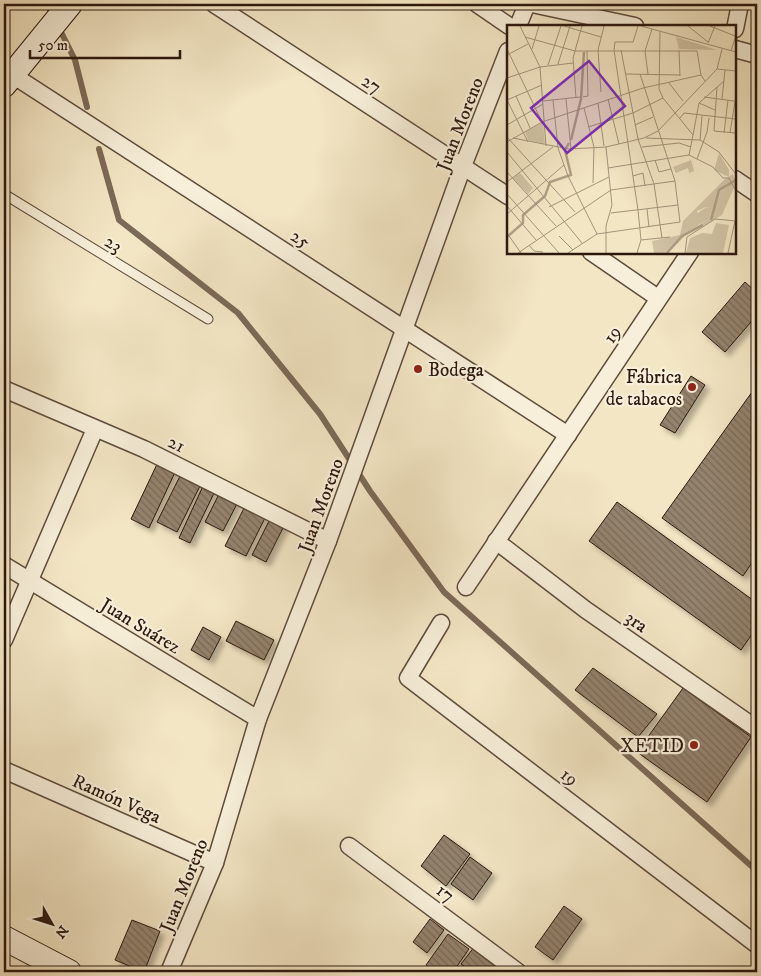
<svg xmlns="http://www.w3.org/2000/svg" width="761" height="976" font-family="'IM FELL DW Pica',serif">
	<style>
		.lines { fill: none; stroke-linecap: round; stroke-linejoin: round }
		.stream { stroke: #7c6a56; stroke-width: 6 }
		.building { fill: url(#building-back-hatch); stroke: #2d180e; filter: url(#shadow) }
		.lane-casing { stroke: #5e4c3c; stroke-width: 11 }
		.street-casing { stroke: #5e4c3c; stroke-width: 19 }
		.secondary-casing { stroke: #2d180e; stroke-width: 26 }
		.lane { stroke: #f7efd9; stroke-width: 9 }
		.street { stroke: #f7efd9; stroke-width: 16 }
		.secondary { stroke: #f7efd9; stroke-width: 24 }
		.poi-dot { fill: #8f2418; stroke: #f7efd9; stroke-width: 2 }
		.labels { text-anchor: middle; stroke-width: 4.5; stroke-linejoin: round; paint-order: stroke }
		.street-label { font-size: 19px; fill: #2d180e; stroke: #f7efd9 }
		.poi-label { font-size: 19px; fill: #2d180e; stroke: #f7efd9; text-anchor: end }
		.inset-river { fill: none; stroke: #b0a086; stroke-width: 2.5 }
		.inset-road { fill: none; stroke: #a4947b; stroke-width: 1 }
		.view { fill: #7b2cbf; fill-opacity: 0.15; stroke: #7b2cbf; stroke-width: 2.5 }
		.inset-edge { fill: none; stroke: #2d180e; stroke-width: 2.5 }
	</style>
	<defs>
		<pattern id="building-back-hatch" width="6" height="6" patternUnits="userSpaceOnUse" patternTransform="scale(1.25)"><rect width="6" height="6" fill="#94836d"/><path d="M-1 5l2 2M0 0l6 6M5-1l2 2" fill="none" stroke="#796a58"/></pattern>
		<filter id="shadow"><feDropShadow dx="4.5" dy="4.5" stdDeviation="2.5" flood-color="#0004"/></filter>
	</defs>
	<rect width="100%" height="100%" fill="#f3e6c4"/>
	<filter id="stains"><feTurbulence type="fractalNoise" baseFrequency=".004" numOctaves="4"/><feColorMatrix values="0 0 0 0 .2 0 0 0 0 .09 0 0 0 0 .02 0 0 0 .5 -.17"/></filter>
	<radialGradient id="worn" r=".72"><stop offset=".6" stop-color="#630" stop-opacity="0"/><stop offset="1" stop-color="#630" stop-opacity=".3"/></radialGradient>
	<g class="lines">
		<g class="stream">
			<polyline points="47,4 54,17"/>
			<polyline points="58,26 75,60 87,107"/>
			<polyline points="99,149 119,220 238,313 320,414 370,491 444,592 757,871"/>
		</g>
	</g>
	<g class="building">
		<polygon points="745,282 757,293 757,315 725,352 702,332"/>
		<polygon points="691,376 705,385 675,433 660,425"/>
		<polygon points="757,385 757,555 743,576 662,518"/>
		<polygon points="159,460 177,468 149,528 131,519"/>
		<polygon points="181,474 201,484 177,532 157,522"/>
		<polygon points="204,484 216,489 190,543 179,538"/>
		<polygon points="221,490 239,500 223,531 205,522"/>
		<polygon points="617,502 757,603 757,627 741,650 589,541"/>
		<polygon points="246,504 267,514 246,556 225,546"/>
		<polygon points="272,515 286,522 266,562 252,555"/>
		<polygon points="236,621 274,640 264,660 226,641"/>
		<polygon points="203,627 221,637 209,660 191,650"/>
		<polygon points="593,668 657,714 638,737 575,690"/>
		<polygon points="683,688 751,737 707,802 637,752"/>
		<polygon points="444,835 470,854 446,886 421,866"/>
		<polygon points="470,857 492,873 473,900 451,884"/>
		<polygon points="564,906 582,919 553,960 535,947"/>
		<polygon points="430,919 444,930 427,953 413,942"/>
		<polygon points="132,920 160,931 144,972 115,960"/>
		<polygon points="448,934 469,949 453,972 437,972 426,965"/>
		<polygon points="475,946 497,962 490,972 472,972 461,964"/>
	</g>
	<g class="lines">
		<defs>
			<polyline id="lane" points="4,194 208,319"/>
			<g id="street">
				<polyline points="214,4 508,196"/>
				<polyline points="477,4 509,26"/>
				<polyline points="532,4 635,26"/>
				<polyline points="518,26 527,4"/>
				<polyline points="735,29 740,4"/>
				<polyline points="735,49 757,55"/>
				<polyline points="11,74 568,435"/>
				<polyline points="735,179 757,194"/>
				<polyline points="591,252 658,298"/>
				<polyline points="4,389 144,449 328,541"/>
				<polyline points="496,541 586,610 757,729"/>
				<polyline points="4,565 258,719"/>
				<polyline points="466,587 690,252"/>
				<polyline points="441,623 408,678 757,945"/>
				<polyline points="4,640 95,429"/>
				<polyline points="4,770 215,863"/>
				<polyline points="349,846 518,972"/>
				<polyline points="169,972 215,863 258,719 328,541 463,166 508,51"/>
			</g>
			<g id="secondary">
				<polyline points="4,85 70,4"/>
				<polyline points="4,938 69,972"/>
			</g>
		</defs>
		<use href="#lane" class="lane-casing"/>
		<use href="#street" class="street-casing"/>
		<use href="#secondary" class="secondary-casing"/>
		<use href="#lane" class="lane"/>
		<use href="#street" class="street"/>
		<use href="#secondary" class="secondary"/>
	</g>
	<g class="poi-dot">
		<circle cx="418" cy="369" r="5"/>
		<circle cx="692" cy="387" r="5"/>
		<circle cx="694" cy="745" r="5"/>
	</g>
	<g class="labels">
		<g class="street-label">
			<text transform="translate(372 83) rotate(33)" y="7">27</text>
			<text transform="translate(459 124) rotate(-69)" y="7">Juan Moreno</text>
			<text transform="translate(301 238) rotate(33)" y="7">25</text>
			<text transform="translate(114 243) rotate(32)" y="7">23</text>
			<text transform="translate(611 334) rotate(-57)" y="7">19</text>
			<text transform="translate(177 443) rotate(26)" y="7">21</text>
			<text transform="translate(320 505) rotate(-70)" y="7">Juan Moreno</text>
			<text transform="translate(637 621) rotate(35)" y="7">3ra</text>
			<text transform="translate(141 625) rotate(31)" y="7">Juan Suárez</text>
			<text transform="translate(570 776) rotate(37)" y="7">19</text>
			<text transform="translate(117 798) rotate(24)" y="7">Ramón Vega</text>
			<text transform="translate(183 885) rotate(-68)" y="7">Juan Moreno</text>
			<text transform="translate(446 892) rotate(37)" y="7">17</text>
		</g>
		<g class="poi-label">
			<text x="428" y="376" text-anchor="start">Bodega</text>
			<text x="682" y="383">Fábrica<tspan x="682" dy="22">de tabacos</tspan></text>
			<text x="684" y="752">XETID</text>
		</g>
	</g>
	<g transform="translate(507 25)">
		<rect width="229" height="229" fill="#f3e6c4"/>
		<path d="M36 97 38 119 21 115 18 107ZM226 149 229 158 215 190 178 211 161 228H147L145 216 173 210 176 196 217 155ZM199 182 205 183 202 195 191 200 190 186Z" fill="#d1c3a5" fill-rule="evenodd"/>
		<path d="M212 128 222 145V152L207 145Z" fill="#d1c3a5"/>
		<path d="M169 12 210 25 172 24ZM184 135 187 146 182 148 181 143 169 148 166 142ZM13 148 26 163 21 169 6 153ZM200 182 205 183 202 195 190 200 184 192ZM209 198 222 200 216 228H179L183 213 195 208 205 209Z" fill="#d1c3a5"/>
		<path class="inset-river" d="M64 115 74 74 77 27M204 195 212 165 229 155M0 212 16 198V190L38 171 43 157 64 150 58 125 62 118M160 228 175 211 196 200"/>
		<path class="inset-road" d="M13 1 33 42 39 121M57 1 94 12M134 1 229 27M181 1 201 17M203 1 228 11M153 7 152 64 156 73 186 110 182 130M18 12 68 26H190L194 50 198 56M201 18 208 1M0 24 35 97M25 24 32 1M114 25 131 114 147 159 155 213M172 25 173 51M224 26 229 10M0 30 21 19M51 39 63 1M41 40 54 1M210 44 229 46M119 49 173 50M141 49 138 26 145 4M0 53 33 42 66 38M162 58 176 76M210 62 207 106 229 108M94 67 91 25 97 1M9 71 23 103M76 72 81 71 80 26M197 72 227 76M69 73 66 33 75 1M59 74 64 124M101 74 112 119M215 74 218 45M0 75 21 117M0 75 35 60M46 75 51 123 61 151 90 209M36 76 73 72M91 78 97 121M192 78 208 85M77 83 87 122 86 158M173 93 177 88 229 94M0 100 36 79M128 100 146 92M81 102 126 88 156 73M217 108 221 75M223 108 229 70M186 110 192 78 217 56M0 112 68 187M6 113 62 124 99 122 137 113 151 106 210 44 215 24M139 113 193 115 212 127 228 148M193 115 195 91M0 117 35 97 136 63 194 50M135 122 172 118 184 122M0 127 75 218M190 134 200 107 202 93M148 135 152 147 164 144M101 143 182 130 206 142 216 153H222L229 166M0 147 49 201M126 151 136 148 138 161M0 157 46 122M0 169 52 228M0 181 29 215M42 182 102 152M140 184 142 202M104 188 171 180M0 189 57 140M0 208 14 228M52 211 66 225M134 215 163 212M22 220 27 226 36 227M11 228 104 165 168 156M61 228 90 209 173 197 168 156 133 49M99 228V201L105 180 99 122M130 228 134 215 131 185 107 25 108 17H126L131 1M178 228 180 212 208 194 229 196M221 228 228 196"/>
		<path class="view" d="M82 36 118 81 60 128 24 83Z"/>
		<rect width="229" height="229" class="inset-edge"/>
	</g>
	<rect width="761" height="976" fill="none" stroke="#f3e6c4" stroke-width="20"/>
	<rect x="5" y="5" width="751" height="966" fill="none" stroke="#2d180e" stroke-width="2.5"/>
	<rect x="10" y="10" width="741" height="956" fill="none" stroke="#2d180e"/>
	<g transform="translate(52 924) rotate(129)" stroke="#f7efd9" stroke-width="4" paint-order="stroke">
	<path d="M0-4L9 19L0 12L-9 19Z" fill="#2d180e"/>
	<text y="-8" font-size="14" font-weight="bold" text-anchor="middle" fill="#2d180e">N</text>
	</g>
	<path d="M30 50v8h150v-8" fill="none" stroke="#2d180e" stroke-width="2.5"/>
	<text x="38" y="50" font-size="15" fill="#2d180e" stroke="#f7efd9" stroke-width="4" paint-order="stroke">50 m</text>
	<rect width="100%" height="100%" filter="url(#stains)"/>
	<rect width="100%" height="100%" fill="url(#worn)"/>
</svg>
